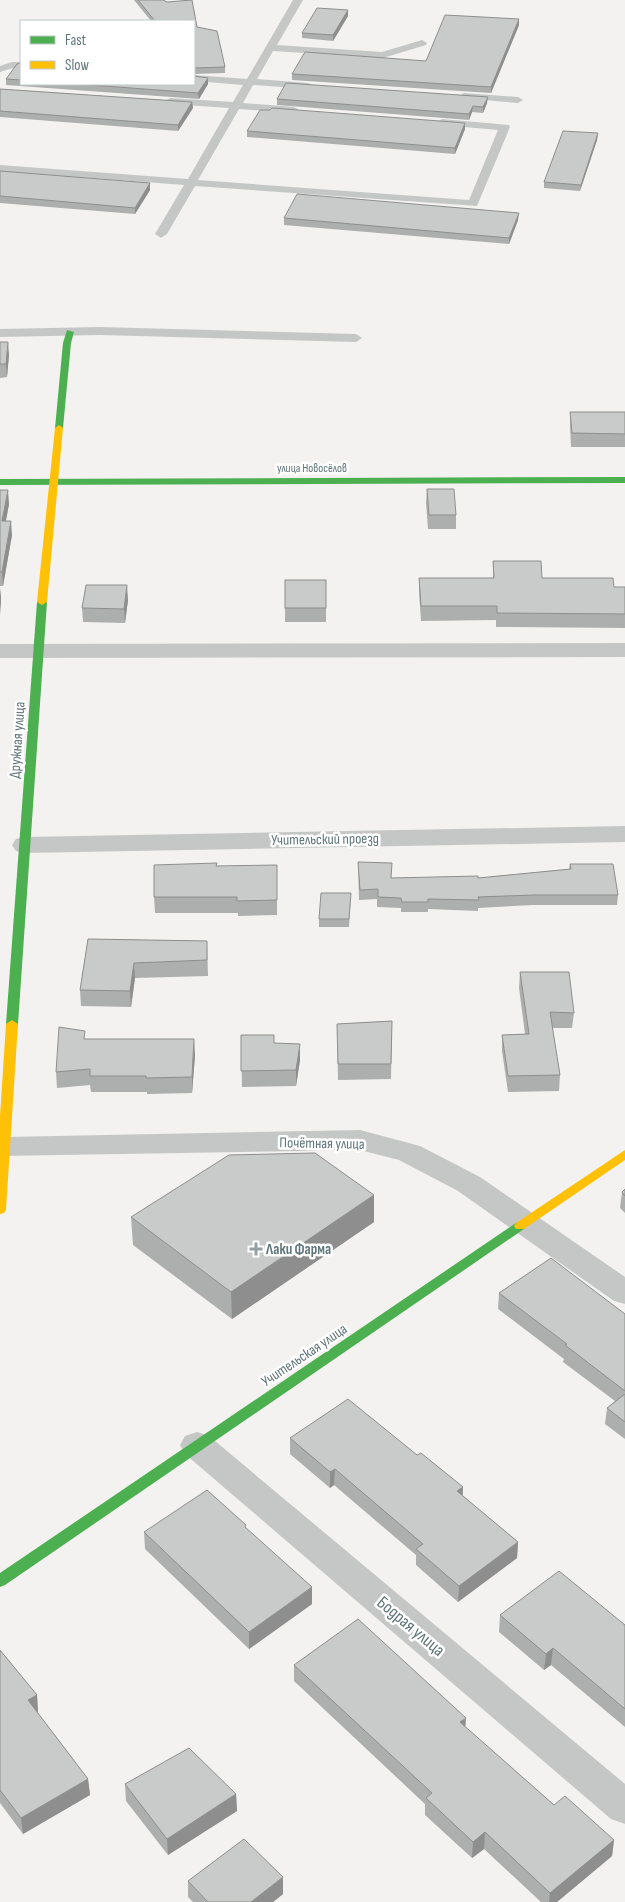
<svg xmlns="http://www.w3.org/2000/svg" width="625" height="1902" font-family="'Sofia Sans Condensed',sans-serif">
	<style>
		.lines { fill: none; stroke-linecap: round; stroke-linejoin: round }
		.lane { fill: #c5c7c6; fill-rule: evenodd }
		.street { fill: #c5c7c6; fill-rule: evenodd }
		.fast { fill: #4caf50; fill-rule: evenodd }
		.slow { fill: #ffc107; fill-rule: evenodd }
		.wall { fill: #adafae }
		.shaded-wall { fill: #8d8e8d }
		.building { fill: #c9cbca; stroke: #8d8e8d }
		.poi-dot { fill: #93a1a4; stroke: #fff; stroke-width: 2 }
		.labels { text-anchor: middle; stroke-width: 5; stroke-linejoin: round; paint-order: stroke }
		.far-street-label { font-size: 12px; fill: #60767a; stroke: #fff }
		.street-label { font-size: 15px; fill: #60767a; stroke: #fff }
		.poi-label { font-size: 15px; font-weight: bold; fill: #60767a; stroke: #fff; text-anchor: start }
		.near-street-label { font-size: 18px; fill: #60767a; stroke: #fff }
	</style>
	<rect width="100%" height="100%" fill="#f3f2f1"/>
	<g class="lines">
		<g class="lane">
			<polygon points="293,0 303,0 277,45 382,52 422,40 427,43 426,45 383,58 273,51 257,79 308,83 313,86 308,89 253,85 243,103 294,107 299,110 294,113 239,109 198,180 469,200 498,130 442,125 437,122 442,119 509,125 510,127 477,206 195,186 167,234 161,238 155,234 184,185 0,171 0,165 188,179 229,108 170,104 165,101 170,98 233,102 243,85 194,81 194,75 247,79"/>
			<polygon points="12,62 21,62 21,68 13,68 0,72 0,66"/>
			<polygon points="464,93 518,97 523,100 518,103 460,98 459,96"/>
			<polygon points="100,327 356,334 362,338 356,342 100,335 0,337 0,329"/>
		</g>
		<g class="street">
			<polygon points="625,643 625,657 0,658 0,644"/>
			<polygon points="625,826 625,842 25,853 16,851 12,845 16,839 25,837"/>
			<polygon points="360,1130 420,1146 480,1177 625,1277 625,1304 614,1301 458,1191 399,1160 360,1150 0,1156 0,1138 5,1137"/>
			<polygon points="197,1432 209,1436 625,1784 625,1824 611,1819 185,1454 180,1445 185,1436"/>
		</g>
		<g class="fast">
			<polygon points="67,330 74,332 71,343 63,428 59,431 55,428 63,343"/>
			<polygon points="625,477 625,483 0,485 0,479"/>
			<polygon points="42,599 47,602 18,1024 12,1028 6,1024 37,602"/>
			<polygon points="520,1222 524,1223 526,1226 524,1229 5,1585 0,1587 0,1573 516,1223"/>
		</g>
		<g class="slow">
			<polygon points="59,425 63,428 47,602 42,605 37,602 55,428"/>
			<polygon points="12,1020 18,1024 6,1210 4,1213 0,1214 0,1116 6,1024"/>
			<polygon points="625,1150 625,1160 524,1229 516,1229 514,1226 516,1223"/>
		</g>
	</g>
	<g class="wall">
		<polygon points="134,0 163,0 167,2 192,0 197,27 217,31 225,67 225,73 194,74 194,21 151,21"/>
		<polygon points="348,10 348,16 333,41 302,38 302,33"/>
		<polygon points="519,25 491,93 292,80 292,74 426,61"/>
		<polygon points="21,63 21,84 208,84 199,99 6,85 6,79"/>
		<polygon points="0,89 192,102 193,108 178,131 0,117"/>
		<polygon points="277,99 487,103 483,113 472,112 469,120 277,105"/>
		<polygon points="465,123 465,129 455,154 247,137 247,131"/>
		<polygon points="598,133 597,140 580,191 544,188 544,182"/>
		<polygon points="0,171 150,183 150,190 135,214 0,203"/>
		<polygon points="284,218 518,220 509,244 284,225"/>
		<polygon points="0,342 9,355 7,377 0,378"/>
		<polygon points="570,412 625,412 625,447 571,447 570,425"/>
		<polygon points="427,489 456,515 456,529 428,529 426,503"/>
		<polygon points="0,490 9,504 6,521 12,535 3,586 0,586"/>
		<polygon points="493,561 542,578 614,587 625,587 625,628 496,627 496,620 421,621 419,592 419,578 493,578"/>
		<rect x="285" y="580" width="41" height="42"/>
		<polygon points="128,600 125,623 83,622 82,608"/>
		<polygon points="358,862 392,878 478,878 569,869 570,864 618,895 617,905 533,905 478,908 478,911 428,909 428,912 401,912 401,908 377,907 377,899 359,900"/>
		<polygon points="217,866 277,880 277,915 238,916 238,913 155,913 154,897"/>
		<polygon points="351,893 349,927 319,927 319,919"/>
		<polygon points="88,939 207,941 208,976 135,978 131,1007 81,1006 80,990"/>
		<polygon points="520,972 574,1013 572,1028 552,1028 560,1075 559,1091 508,1092 502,1051 502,1035 525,1034 519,988"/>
		<polygon points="392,1021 391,1079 338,1080 337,1024"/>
		<polygon points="241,1035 275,1043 300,1060 296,1086 242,1087"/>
		<polygon points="85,1039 195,1055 192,1093 147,1094 147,1092 91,1092 90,1085 57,1088 56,1072"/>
		<polygon points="625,1189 625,1213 620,1208 622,1192"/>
		<polygon points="374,1195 374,1222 232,1319 133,1245 131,1217"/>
		<polygon points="499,1293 625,1314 625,1439 605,1424 607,1408 615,1401 563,1362 564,1359 498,1309"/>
		<polygon points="290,1438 417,1455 463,1487 463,1496 518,1542 517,1558 458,1602 416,1565 416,1555 334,1485 330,1488 290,1454"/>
		<polygon points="246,1528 312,1604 249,1649 145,1549 144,1532"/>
		<polygon points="500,1615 625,1625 625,1727 551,1665 544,1670 499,1632"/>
		<polygon points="0,1650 37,1695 38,1712 37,1712 88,1779 90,1795 23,1834 0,1803"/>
		<polygon points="294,1665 465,1727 554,1805 614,1840 612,1856 557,1902 541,1902 484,1849 472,1858 425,1815 425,1804 294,1681"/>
		<polygon points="125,1784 236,1794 237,1811 168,1855 126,1801"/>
		<polygon points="188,1881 283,1894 273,1902 193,1902 188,1897"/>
	</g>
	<g class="shaded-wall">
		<polygon points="348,10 348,16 333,41 333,35"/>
		<polygon points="519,19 519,25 491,93 491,87"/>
		<polygon points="208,78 208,84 199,99 198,93"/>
		<polygon points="488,97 487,103 483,113 483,107"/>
		<polygon points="192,102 193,108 178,131 178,125"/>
		<polygon points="473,106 472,112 469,120 469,114"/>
		<polygon points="465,123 465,129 455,154 455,148"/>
		<polygon points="598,133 597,140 580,191 581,185"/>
		<polygon points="150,183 150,190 135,214 135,208"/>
		<polygon points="519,213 518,220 509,244 509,238"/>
		<polygon points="8,342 9,355 7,377 6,364"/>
		<polygon points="8,490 9,504 3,535 2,521"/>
		<polygon points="11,521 12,535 3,586 2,572"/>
		<polygon points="127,585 128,600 125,623 124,609"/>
		<polygon points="0,588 1,596 1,615 0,602"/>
		<polygon points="134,963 135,978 131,1007 130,991"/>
		<polygon points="194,1039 195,1055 192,1093 192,1077"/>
		<polygon points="300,1044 300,1060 296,1086 296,1070"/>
		<polygon points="374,1195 374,1222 232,1319 231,1292"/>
		<polygon points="335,1469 334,1485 330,1488 330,1472"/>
		<polygon points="463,1487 462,1503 457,1491"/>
		<polygon points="518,1542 517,1558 458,1602 459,1586"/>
		<polygon points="312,1587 312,1604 249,1649 249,1632"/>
		<polygon points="553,1648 551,1665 544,1670 546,1654"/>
		<polygon points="37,1695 38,1712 29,1717 28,1700"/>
		<polygon points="466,1718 465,1734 460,1722"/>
		<polygon points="88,1779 90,1795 23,1834 21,1818"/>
		<polygon points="236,1794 237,1811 168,1855 167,1839"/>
		<polygon points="485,1832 484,1849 472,1858 473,1842"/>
		<polygon points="614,1840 612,1856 557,1902 549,1902 550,1893"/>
		<polygon points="283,1877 283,1894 273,1902 251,1902"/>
	</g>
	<g class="building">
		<polygon points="138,0 163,0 167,2 192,0 197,27 217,31 225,67 194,68 194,21 155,21"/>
		<polygon points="317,8 348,10 333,35 302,33"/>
		<polygon points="445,15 519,19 491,87 292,74 305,52 426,61"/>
		<polygon points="21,63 21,80 6,79 17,64"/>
		<polygon points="194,76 208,78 198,93 77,84 194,84"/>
		<polygon points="286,83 488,97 483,107 473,106 469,114 277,99"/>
		<polygon points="0,89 192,102 178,125 0,111"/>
		<polygon points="272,108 465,123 455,148 247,131 260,110 270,110"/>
		<polygon points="563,131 598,133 581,185 544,182"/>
		<polygon points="0,171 150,183 135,208 0,196"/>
		<polygon points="297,194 519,213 509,238 284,218"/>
		<polygon points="0,342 8,342 6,364 0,364"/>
		<polygon points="570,412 625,412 625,434 572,433"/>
		<polygon points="427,489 454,489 456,515 429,515"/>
		<polygon points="0,490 8,490 2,521 11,521 2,572 0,572"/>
		<polygon points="493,561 541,561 542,578 613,578 614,587 625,587 625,614 497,613 497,606 421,606 419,578 494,578"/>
		<rect x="285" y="580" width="41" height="28"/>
		<polygon points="86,585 127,585 124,609 82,608"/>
		<polygon points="358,862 392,863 391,878 478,876 478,878 571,869 570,864 613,864 618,895 534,895 478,897 479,900 428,899 428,902 402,902 401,898 378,897 378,889 360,890"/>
		<polygon points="217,863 216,866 277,865 277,900 237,901 237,897 154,897 154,865"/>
		<polygon points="321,893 351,893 349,919 319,919"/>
		<polygon points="88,939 207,941 207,960 134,963 130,991 80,990"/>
		<polygon points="520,972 569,972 574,1013 550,1012 560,1075 508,1076 502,1035 529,1034"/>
		<polygon points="392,1021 391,1064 338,1064 337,1024"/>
		<polygon points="59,1027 85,1031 84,1039 194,1039 192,1077 146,1078 146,1076 90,1076 90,1069 56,1072"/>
		<polygon points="241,1035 274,1035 274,1043 300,1044 296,1070 241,1071"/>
		<polygon points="315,1153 374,1195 231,1292 131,1217 229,1155"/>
		<polygon points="625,1189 625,1196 622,1192"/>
		<polygon points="551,1258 625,1314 625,1391 565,1345 567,1344 499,1293"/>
		<polygon points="625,1394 625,1422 607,1408"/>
		<polygon points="348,1399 417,1455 421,1453 463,1487 457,1491 518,1542 459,1586 416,1549 423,1544 335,1469 330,1472 290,1438"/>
		<polygon points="207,1490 246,1525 245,1527 312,1587 249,1632 144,1532"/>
		<polygon points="559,1571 625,1625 625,1709 553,1648 546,1654 500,1615"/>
		<polygon points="358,1619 466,1718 460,1722 554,1805 565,1796 614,1840 550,1893 485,1832 473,1842 426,1798 432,1793 294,1665"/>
		<polygon points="0,1650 37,1695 28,1700 88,1779 21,1818 0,1790"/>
		<polygon points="189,1748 236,1794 167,1839 125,1784"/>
		<polygon points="244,1839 283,1877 251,1902 208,1902 188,1881"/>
	</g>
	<path class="poi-dot" d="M253.5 1241.5h5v5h5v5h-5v5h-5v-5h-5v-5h5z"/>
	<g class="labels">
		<g class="far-street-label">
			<text x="312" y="472">улица Новосёлов</text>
		</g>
		<g class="street-label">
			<text transform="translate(17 740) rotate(-86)" y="5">Дружная улица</text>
			<text transform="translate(325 839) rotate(-1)" y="5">Учительский проезд</text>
			<text transform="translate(322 1143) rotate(1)" y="5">Почётная улица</text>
			<text transform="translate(304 1355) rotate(-34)" y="5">Учительская улица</text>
		</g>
		<g class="poi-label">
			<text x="266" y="1254">Лаки Фарма</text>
		</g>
		<g class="near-street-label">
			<text transform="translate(411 1626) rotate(40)" y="6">Бодрая улица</text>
		</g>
	</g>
	<rect x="20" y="20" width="175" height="65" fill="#ffffff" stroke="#bfc8ca"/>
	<rect x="30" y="36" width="25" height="8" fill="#4caf50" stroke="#bfc8ca"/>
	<text x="65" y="45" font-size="15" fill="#60767a">Fast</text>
	<rect x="30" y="61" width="25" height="8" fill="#ffc107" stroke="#bfc8ca"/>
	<text x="65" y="70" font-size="15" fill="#60767a">Slow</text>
</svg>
